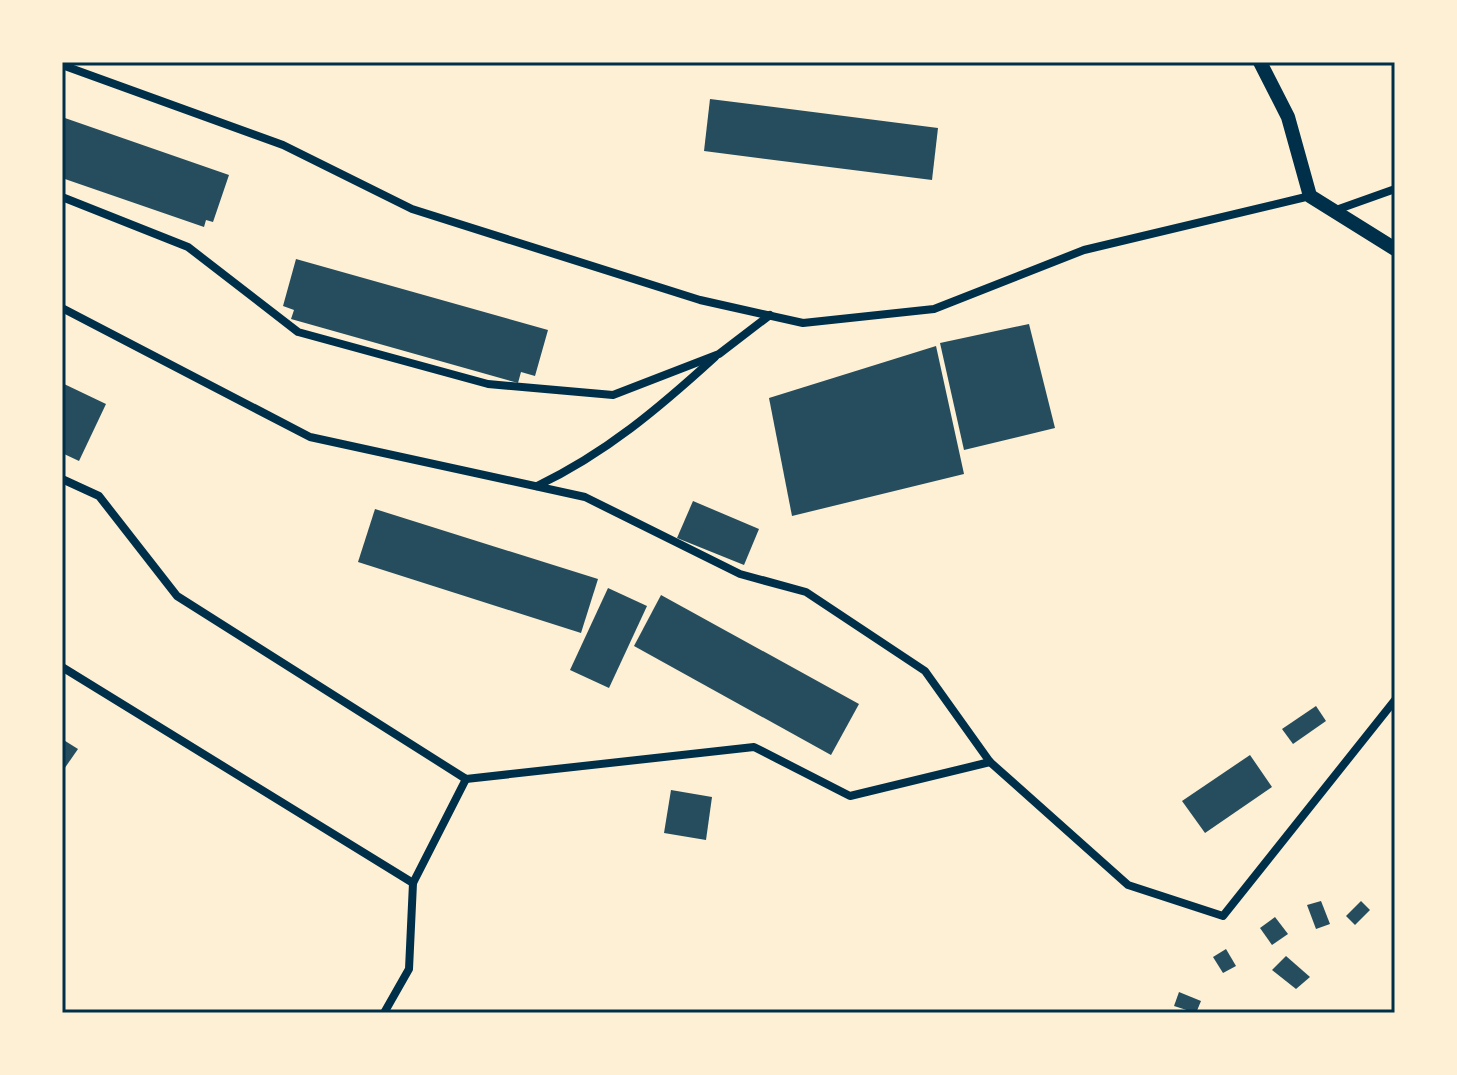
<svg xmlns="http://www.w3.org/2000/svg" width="1457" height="1075" font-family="'Space Grotesk',sans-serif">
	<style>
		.building { fill: #264d5e }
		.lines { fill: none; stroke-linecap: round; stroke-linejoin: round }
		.minor { stroke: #003049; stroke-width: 8 }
		.tertiary { stroke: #003049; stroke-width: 14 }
		.neatline { fill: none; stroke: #003049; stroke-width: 3 }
	</style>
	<rect width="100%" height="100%" fill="#fdf0d5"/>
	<g class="building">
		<polygon points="710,99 938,128 932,180 704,151"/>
		<polygon points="62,117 229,175 213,222 206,220 204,227 62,178"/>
		<polygon points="296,259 548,330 535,376 521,372 518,383 291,319 294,310 283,306"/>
		<polygon points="1029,324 1055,428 964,450 940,343"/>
		<polygon points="936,346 964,474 792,516 769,398"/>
		<polygon points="62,383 106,404 79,461 62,453"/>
		<polygon points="693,501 759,529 744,565 677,538"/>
		<polygon points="375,509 598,579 581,633 358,562"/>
		<polygon points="608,588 647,606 609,688 570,670"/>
		<polygon points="661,595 859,704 831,755 634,646"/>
		<polygon points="1316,706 1326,721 1293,744 1282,729"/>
		<polygon points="62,739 78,749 62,772"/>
		<polygon points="1250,755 1272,787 1205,833 1182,801"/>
		<polygon points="671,790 712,797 706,840 664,833"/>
		<polygon points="1321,901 1330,924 1316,929 1307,905"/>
		<polygon points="1361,901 1370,910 1355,925 1346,916"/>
		<polygon points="1275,917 1288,934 1272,945 1260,928"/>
		<polygon points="1226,949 1236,966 1223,973 1213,957"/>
		<polygon points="1286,956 1310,977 1296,989 1272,970"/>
		<polygon points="1179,992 1201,1001 1196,1013 1174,1006"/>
	</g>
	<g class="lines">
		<g class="minor">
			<polyline points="62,65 283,145 412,209 700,300 803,323 934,309 1084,250 1310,196"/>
			<polyline points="62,197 188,247 298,332 488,384 613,395 719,354 770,315"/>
			<polyline points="1336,210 1395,189"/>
			<polyline points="62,308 310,437 585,497 740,574 806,592 925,671 990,762 1128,885 1223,916 1395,700"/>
			<polyline points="62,479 99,496 177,596 466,779 754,747 850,796 990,762"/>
			<path d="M537 486C606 453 659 408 715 357"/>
			<polyline points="62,667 413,883"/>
			<polyline points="384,1013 409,969 413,883 466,779"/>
		</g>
		<polyline class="tertiary" points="1260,62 1288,117 1310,196 1395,249"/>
	</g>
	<rect width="1457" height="1075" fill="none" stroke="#fdf0d5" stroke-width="128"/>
	<rect x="64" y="64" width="1329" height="947" class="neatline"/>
</svg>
